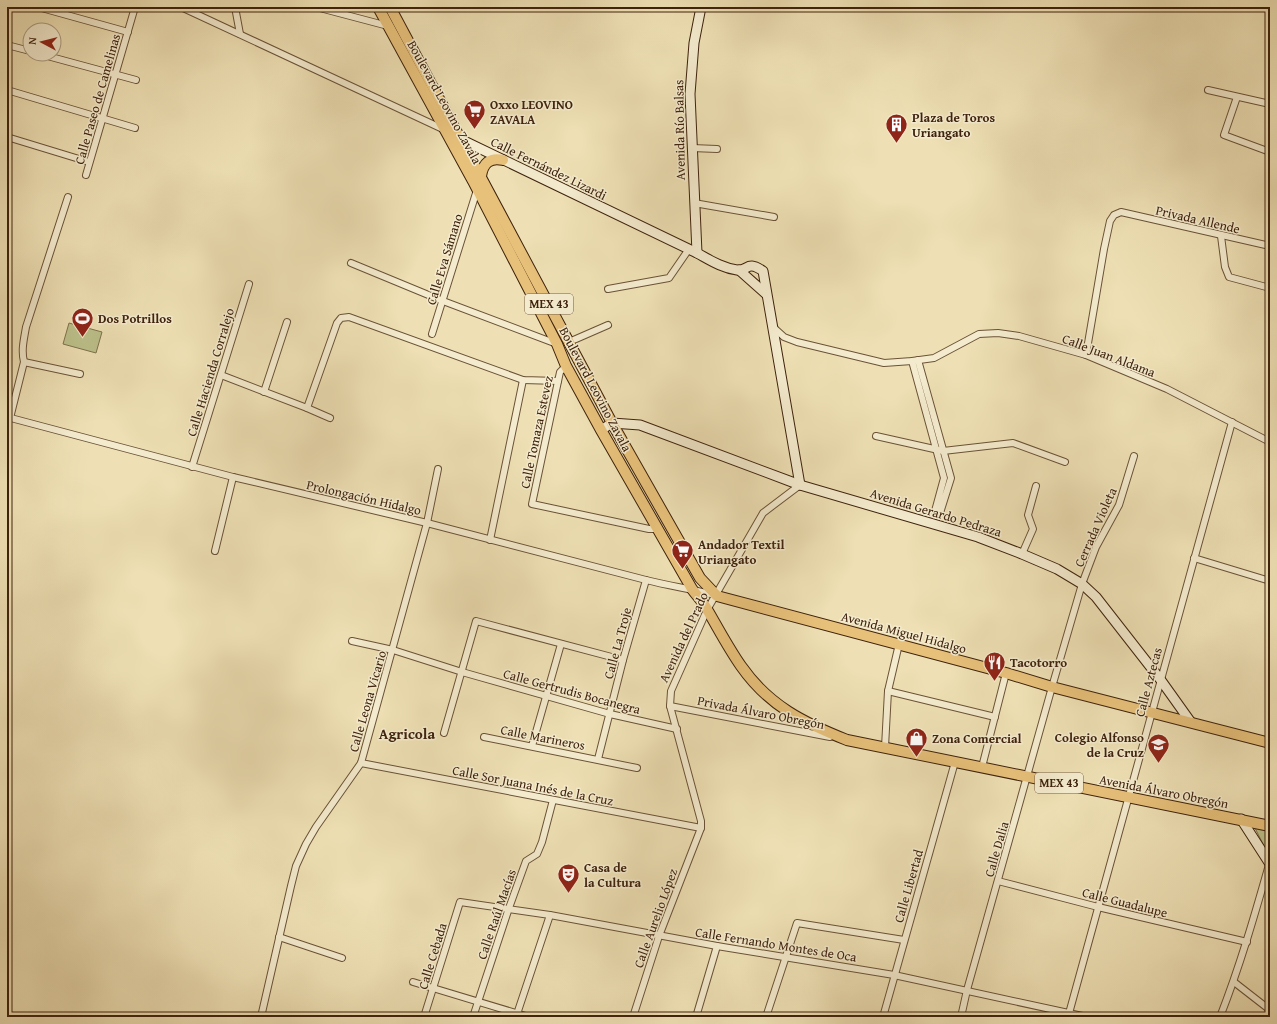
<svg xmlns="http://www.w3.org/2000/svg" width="1277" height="1024" font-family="'Gentium Book Plus',serif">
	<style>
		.green { fill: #bcc18b; stroke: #7d724c }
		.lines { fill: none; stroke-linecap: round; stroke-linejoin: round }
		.street-casing { stroke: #6a5237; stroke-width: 8 }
		.secondary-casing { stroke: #3e220d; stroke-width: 11 }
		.primary-casing { stroke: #3e220d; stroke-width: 12 }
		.street { stroke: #f4ebce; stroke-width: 6 }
		.secondary { stroke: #f4ebce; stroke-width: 9 }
		.primary { stroke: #e7c07a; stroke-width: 10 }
		.labels { text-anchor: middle; stroke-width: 3; stroke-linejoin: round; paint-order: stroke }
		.shield { fill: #f4ebce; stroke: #755e47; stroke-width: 1 }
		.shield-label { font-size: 12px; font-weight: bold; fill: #3e220d }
		.street-label { font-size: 13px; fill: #3e220d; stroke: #f4ebce }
		.poi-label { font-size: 13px; font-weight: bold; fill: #3e220d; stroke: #f4ebce; text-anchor: start }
		.quarter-label { font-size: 15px; font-weight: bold; fill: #3e220d; stroke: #f4ebce }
	</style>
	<rect width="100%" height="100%" fill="#eee0b4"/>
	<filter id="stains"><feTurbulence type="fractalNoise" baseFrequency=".005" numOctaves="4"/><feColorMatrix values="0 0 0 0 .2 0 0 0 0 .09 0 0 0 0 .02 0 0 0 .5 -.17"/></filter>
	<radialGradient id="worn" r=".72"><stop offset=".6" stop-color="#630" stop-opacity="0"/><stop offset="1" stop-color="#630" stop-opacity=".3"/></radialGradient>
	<g class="green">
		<polygon points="69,323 102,332 96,353 63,344"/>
		<polygon points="1253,824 1270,828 1270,851 1268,854"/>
	</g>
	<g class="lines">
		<defs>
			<g id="street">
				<polyline points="38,7 128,32"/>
				<polyline points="181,7 445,130"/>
				<polyline points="235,7 240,34"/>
				<polyline points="316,7 388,26"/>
				<polyline points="7,45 30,51"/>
				<polyline points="40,54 136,80"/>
				<polyline points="7,90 135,128"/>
				<polyline points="1208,90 1270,104"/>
				<polyline points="1237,97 1224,135 1270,152"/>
				<polyline points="7,137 89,162"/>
				<polyline points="692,148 717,149"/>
				<polyline points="86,175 135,7"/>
				<polyline points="694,203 774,217"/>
				<polyline points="1221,236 1225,267 1229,277 1270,288"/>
				<polyline points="351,263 443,301 557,344"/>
				<polyline points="608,289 669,278 689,249"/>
				<polyline points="773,327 784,337 797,342 884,363 912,361 934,358 979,334 998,333 1019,336 1086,355 1167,389 1270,442"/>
				<polyline points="432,334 477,190"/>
				<polyline points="569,342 608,325"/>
				<polyline points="1086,355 1104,249 1110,221 1114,215 1121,212 1270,246"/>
				<polyline points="912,361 944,478 935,511 940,513 951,478 918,360"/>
				<polyline points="24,362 80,374"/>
				<polyline points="566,366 560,372 532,504 649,529 658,529"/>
				<polyline points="221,375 307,408 330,418"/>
				<polyline points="264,392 287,322"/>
				<polyline points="307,408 337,323 341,318 349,317 523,380 558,381"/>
				<path d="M7 417 233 477 427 523 646 580C669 586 692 589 715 595"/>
				<path d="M10 418 24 362C21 350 24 339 26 327L68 197"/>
				<polyline points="876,436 943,451 1013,443 1065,462"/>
				<polyline points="192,467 249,284"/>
				<polyline points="490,540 523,380"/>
				<polyline points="215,551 233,477"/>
				<polyline points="1022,554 1033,529 1028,515 1036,486"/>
				<polyline points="1194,558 1270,581"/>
				<polyline points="352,641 393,650 462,672 610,714 677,729"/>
				<polyline points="888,691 995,717"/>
				<polyline points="670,706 830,737"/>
				<polyline points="444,733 476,621 623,660"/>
				<polyline points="484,737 637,768"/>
				<polyline points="532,746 561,644"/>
				<polyline points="885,747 888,691 899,644"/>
				<polyline points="598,759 623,660 646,580"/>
				<polyline points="361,763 701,828"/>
				<polyline points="982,767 1006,673"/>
				<polyline points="998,881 1098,907 1247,942"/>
				<polyline points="279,937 342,958"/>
				<polyline points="413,982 529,1017"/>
				<polyline points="1234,982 1270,1010"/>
				<polyline points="261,1017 291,886 296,866 306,844 316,827 361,763 427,523 438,469"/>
				<polyline points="424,1017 460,902 550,915 717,946 894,975 1087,1017"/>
				<polyline points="473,1017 509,908 526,861 537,854 542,842 553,800"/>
				<polyline points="516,1017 550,915"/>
				<polyline points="633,1017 659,936 701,828 701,821 670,706 671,691 707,610 763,513 800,485"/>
				<polyline points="696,1017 717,946"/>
				<polyline points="766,1017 797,923 904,940"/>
				<polyline points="883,1017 955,762"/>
				<polyline points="961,1017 967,990 1052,687 1082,584 1096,547 1119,505 1134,456"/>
				<polyline points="1068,1017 1232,422"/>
				<path d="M1220 1017C1240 966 1255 914 1270 861"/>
			</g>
			<g id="secondary">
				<path d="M458 138 697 253C710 260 722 268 737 270 749 271 746 260 763 271L800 485"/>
				<polyline points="697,253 690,94 694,43 701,7"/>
				<polyline points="739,270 766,294"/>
				<polyline points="601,430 612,423 640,425 800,485 978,537 1022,554 1057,569 1082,584 1096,597 1160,679 1190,721"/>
				<polyline points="1241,819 1270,864"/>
			</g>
			<g id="primary">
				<path d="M378 7 473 181 557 344 566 366 601 430 692 589C697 596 704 603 708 611 719 630 729 649 741 666 769 706 804 723 847 740L1270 826"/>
				<polyline points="390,7 612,423 700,578 717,596 1006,673 1052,687 1270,743"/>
				<path d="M480 177 481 176C483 163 490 157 503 160"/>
			</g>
		</defs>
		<use href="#street" class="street-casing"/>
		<use href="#secondary" class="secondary-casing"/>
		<use href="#primary" class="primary-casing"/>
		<use href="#street" class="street"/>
		<use href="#secondary" class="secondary"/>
		<use href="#primary" class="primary"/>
	</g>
	<defs>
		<symbol id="supermarket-pin" viewBox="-11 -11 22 30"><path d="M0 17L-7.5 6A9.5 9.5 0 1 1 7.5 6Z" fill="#8f2418" stroke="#f4ebce"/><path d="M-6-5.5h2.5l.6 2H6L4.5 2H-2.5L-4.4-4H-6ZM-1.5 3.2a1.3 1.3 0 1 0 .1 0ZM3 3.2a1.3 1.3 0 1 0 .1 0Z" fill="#fff"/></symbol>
		<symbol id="building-pin" viewBox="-11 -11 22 30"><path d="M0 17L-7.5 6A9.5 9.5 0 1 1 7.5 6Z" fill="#8f2418" stroke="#f4ebce"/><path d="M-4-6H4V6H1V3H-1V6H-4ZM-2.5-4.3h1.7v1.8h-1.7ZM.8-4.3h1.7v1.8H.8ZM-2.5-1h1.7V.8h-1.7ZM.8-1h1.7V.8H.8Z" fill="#fff"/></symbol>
		<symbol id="stadium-pin" viewBox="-11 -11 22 30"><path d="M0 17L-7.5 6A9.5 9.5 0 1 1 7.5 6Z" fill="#8f2418" stroke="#f4ebce"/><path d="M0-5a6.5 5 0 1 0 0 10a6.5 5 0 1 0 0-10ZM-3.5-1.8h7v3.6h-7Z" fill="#fff"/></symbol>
		<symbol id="restaurant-pin" viewBox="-11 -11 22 30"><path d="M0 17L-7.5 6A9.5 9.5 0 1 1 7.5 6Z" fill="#8f2418" stroke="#f4ebce"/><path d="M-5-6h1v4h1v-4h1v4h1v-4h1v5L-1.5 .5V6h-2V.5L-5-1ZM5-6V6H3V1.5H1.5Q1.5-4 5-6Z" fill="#fff"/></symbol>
		<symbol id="shop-pin" viewBox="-11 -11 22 30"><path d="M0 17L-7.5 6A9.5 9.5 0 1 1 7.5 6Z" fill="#8f2418" stroke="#f4ebce"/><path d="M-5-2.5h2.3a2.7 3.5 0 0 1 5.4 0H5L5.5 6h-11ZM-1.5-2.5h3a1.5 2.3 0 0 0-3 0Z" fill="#fff"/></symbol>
		<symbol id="school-pin" viewBox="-11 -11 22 30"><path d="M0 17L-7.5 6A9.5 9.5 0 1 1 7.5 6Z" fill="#8f2418" stroke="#f4ebce"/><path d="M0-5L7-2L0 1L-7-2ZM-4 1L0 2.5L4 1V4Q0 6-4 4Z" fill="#fff"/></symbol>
		<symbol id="theatre-pin" viewBox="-11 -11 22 30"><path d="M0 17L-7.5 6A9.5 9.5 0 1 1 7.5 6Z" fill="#8f2418" stroke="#f4ebce"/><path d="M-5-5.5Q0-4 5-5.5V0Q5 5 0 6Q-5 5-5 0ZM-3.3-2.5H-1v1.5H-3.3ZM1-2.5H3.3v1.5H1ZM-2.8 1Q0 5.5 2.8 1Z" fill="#fff"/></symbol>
	</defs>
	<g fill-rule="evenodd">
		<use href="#supermarket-pin" x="462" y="98" width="25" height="34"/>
		<use href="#building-pin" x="884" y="112" width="25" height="34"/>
		<use href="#stadium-pin" x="70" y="306" width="25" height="34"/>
		<use href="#supermarket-pin" x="670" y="538" width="25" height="34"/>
		<use href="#restaurant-pin" x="982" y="650" width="25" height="34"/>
		<use href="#shop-pin" x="904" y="726" width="25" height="34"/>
		<use href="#school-pin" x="1146" y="732" width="25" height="34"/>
		<use href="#theatre-pin" x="556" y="862" width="25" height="34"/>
	</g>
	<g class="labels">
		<g class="shield">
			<rect x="525" y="294" width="48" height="20" rx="3"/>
			<rect x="1035" y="773" width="48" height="20" rx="3"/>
		</g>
		<g class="shield-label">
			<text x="549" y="308">MEX 43</text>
			<text x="1059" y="787">MEX 43</text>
		</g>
		<g class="street-label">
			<text transform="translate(97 99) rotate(-74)" y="5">Calle Paseo de Camelinas</text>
			<text transform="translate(445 102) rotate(61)" y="5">Boulevard Leovino Zavala</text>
			<text transform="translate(679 130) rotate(-91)" y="5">Avenida Río Balsas</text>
			<text transform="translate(549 168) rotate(26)" y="5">Calle Fernández Lizardi</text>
			<text transform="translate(1198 219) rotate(13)" y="5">Privada Allende</text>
			<text transform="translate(444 259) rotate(-73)" y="5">Calle Eva Sámano</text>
			<text transform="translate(1109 355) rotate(21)" y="5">Calle Juan Aldama</text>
			<text transform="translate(210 372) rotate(-73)" y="5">Calle Hacienda Corralejo</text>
			<text transform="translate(596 389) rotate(62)" y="5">Boulevard Leovino Zavala</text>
			<text transform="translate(536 432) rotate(-78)" y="5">Calle Tomaza Estevez</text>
			<text transform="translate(364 497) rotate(13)" y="5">Prolongación Hidalgo</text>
			<text transform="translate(936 512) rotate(17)" y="5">Avenida Gerardo Pedraza</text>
			<text transform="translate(1095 527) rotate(-66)" y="5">Cerrada Violeta</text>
			<text transform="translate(904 632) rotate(15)" y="5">Avenida Miguel Hidalgo</text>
			<text transform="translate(683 637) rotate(-65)" y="5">Avenida del Prado</text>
			<text transform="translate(617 643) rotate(-75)" y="5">Calle La Troje</text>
			<text transform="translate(1148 682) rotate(-75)" y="5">Calle Aztecas</text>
			<text transform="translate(572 691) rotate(15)" y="5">Calle Gertrudis Bocanegra</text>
			<text transform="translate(367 701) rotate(-74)" y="5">Calle Leona Vicario</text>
			<text transform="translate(761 712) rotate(11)" y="5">Privada Álvaro Obregón</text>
			<text transform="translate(543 737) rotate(11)" y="5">Calle Marineros</text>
			<text transform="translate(533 785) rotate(11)" y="5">Calle Sor Juana Inés de la Cruz</text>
			<text transform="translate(1164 791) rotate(11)" y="5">Avenida Álvaro Obregón</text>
			<text transform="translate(996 849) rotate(-74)" y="5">Calle Dalia</text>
			<text transform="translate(908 886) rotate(-74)" y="5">Calle Libertad</text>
			<text transform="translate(1125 902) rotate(14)" y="5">Calle Guadalupe</text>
			<text transform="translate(496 914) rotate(-71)" y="5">Calle Raúl Macías</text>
			<text transform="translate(655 918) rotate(-70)" y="5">Calle Aurelio López</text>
			<text transform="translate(776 944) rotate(9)" y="5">Calle Fernando Montes de Oca</text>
			<text transform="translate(432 956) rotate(-73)" y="5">Calle Cebada</text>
		</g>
		<g class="poi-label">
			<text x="490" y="109">Oxxo LEOVINO<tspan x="490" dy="15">ZAVALA</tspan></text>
			<text x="912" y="122">Plaza de Toros<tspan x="912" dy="15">Uriangato</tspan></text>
			<text x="98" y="323">Dos Potrillos</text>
			<text x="698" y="549">Andador Textil<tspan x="698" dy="15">Uriangato</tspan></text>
			<text x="1010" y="667">Tacotorro</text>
			<text x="1144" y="742" text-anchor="end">Colegio Alfonso<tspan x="1144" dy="15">de la Cruz</tspan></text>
			<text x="932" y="743">Zona Comercial</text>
			<text x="584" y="872">Casa de<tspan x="584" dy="15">la Cultura</tspan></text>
		</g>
		<g class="quarter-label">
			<text x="407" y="739">Agricola</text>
		</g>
	</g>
	<rect width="1277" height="1024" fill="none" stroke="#eee0b4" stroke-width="24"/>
	<rect x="8" y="8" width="1261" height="1008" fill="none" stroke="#3e220d" stroke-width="2"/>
	<rect x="12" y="12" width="1253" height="1000" fill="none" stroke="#3e220d"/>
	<g transform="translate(42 42) rotate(277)"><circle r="19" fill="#f4ebce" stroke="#ab9b81"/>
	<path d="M0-3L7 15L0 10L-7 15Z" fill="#8f2418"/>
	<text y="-6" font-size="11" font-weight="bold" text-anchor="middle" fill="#3e220d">N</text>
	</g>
	<rect width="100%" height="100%" filter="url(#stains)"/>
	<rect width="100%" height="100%" fill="url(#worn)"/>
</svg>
